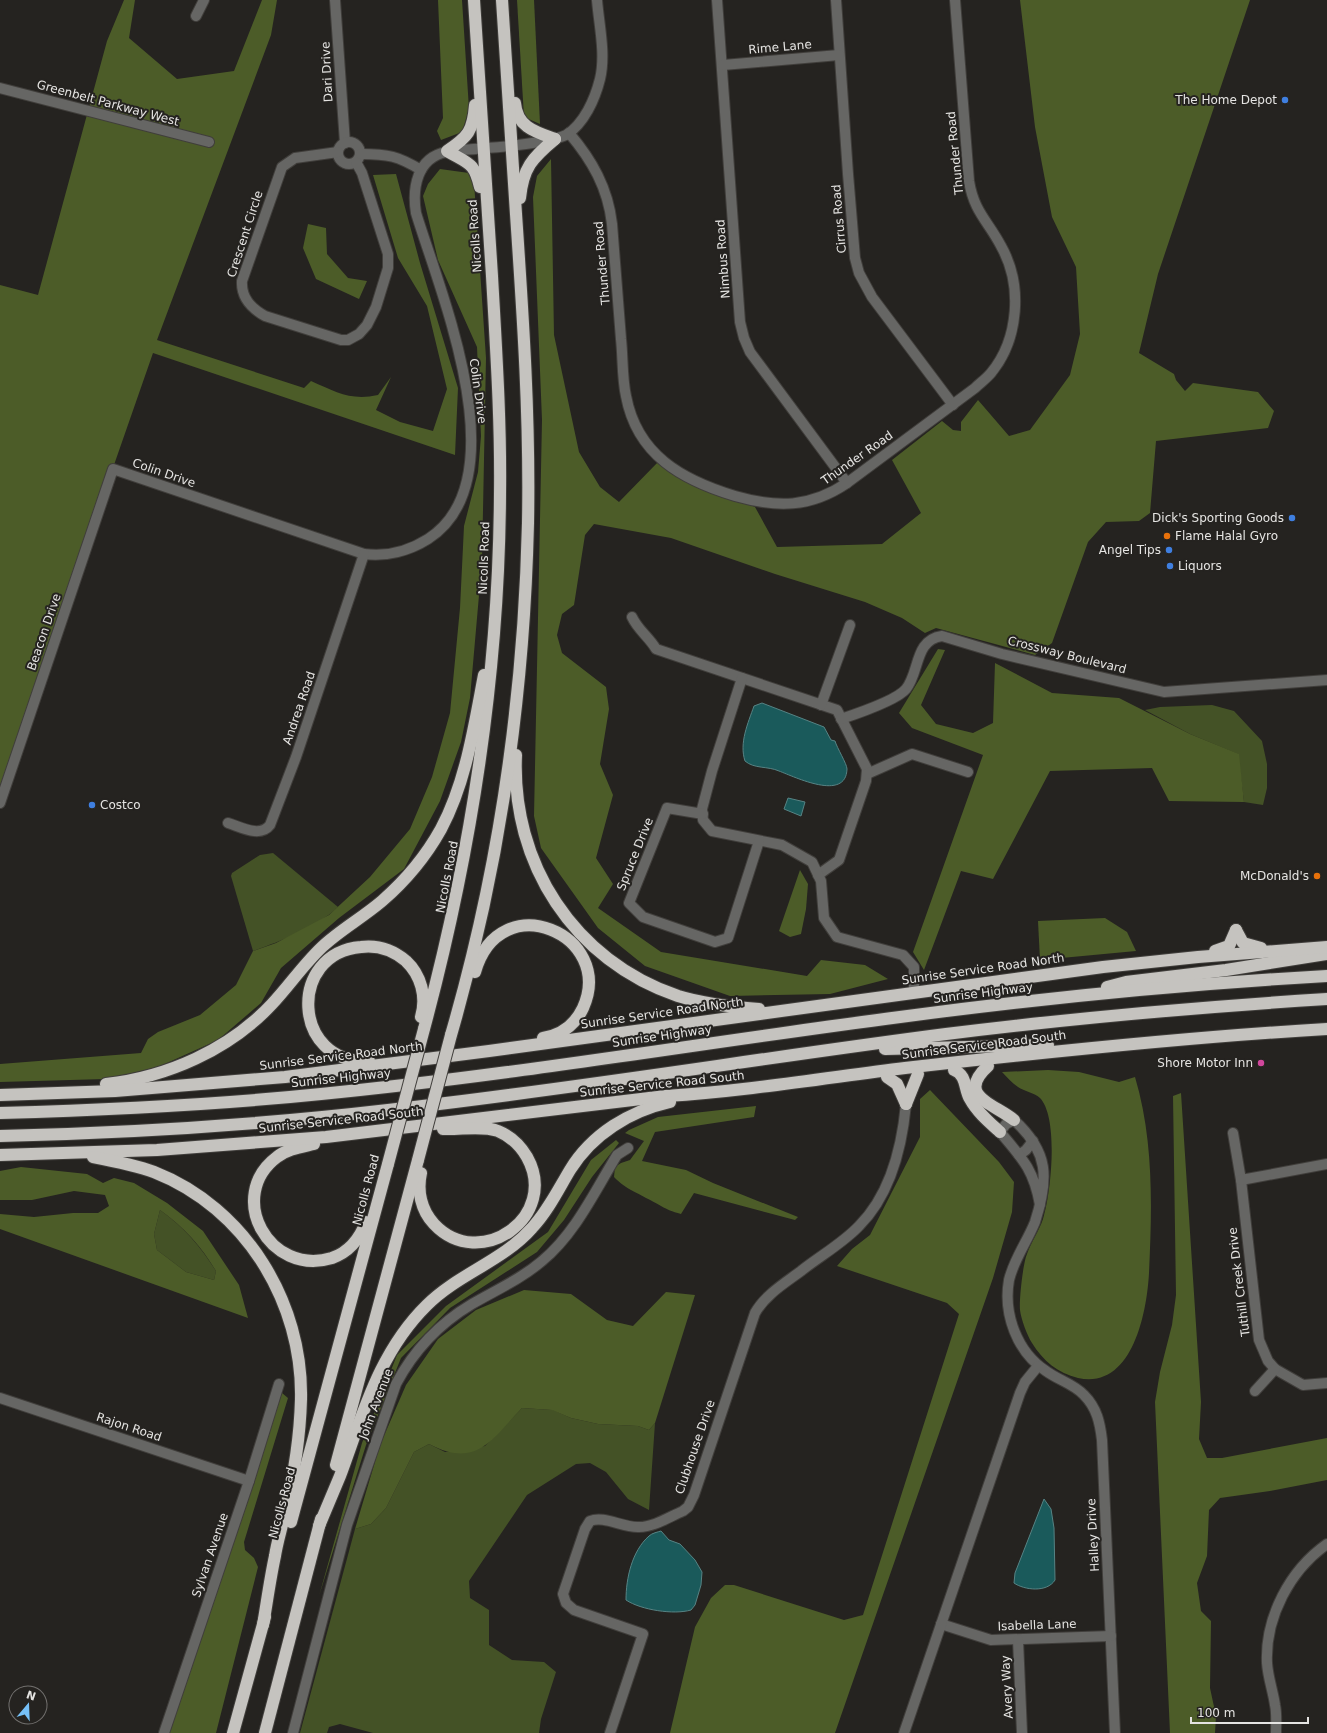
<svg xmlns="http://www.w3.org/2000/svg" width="1327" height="1733" font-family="'DejaVu Sans',sans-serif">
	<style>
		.green { fill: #445226 }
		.forest { fill: #4c5c28; fill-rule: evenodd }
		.water { fill: #1a5a5b; stroke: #578384 }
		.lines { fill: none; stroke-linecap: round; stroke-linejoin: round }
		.minor-casing { stroke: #403e3b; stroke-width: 12 }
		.highway-casing { stroke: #403e3b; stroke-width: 14 }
		.minor { stroke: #666664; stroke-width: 10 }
		.highway { stroke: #c5c3bf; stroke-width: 12 }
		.highway-bridge-casing { stroke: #403e3b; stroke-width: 14; stroke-linecap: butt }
		.highway-bridge { stroke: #c5c3bf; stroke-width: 12 }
		.shop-dot { fill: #3f7fe0; stroke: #252320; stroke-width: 1.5 }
		.food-dot { fill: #e8710a; stroke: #252320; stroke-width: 1.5 }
		.hotel-dot { fill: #d1479c; stroke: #252320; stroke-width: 1.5 }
		.labels { text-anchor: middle; stroke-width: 4; stroke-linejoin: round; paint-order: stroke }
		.street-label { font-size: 12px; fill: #e5e4e2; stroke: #252320 }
		.poi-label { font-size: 12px; fill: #e5e4e2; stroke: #252320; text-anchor: end }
	</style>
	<rect width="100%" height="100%" fill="#252320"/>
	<g class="green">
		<polygon points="1212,705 1234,711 1262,741 1267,764 1267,788 1263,805 1244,802 1238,754 1190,734 1145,710 1160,707"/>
		<path d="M273 853 338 907C317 927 281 941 253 951L231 876 232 873 260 855Z"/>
		<path d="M160 1210C184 1227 200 1246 216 1271L214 1280 186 1272 157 1250 154 1234Z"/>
		<polygon points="522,1408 553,1410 571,1418 598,1424 638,1426 649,1430 655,1423 649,1510 628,1499 606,1472 590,1463 576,1464 527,1495 469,1581 470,1598 489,1610 489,1645 512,1660 544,1662 556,1672 541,1719 539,1733 373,1733 340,1724 329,1727 327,1733 300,1733 355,1529 371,1524 386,1508 414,1452 429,1444 445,1452 485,1446"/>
	</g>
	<g class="forest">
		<path d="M124 0H135L129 38 177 79 234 71 262 0H277L271 35 157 340 304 388 311 381C336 392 351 401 378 395L391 377 376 410 400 422 433 431 447 389 427 306 398 258 373 175 396 174 420 263 458 388 455 455 153 353 0 792V285L38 295 107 41Z"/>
		<polygon points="438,0 462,0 469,109 462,132 441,140 437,131 443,118"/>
		<polygon points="517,0 534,0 540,124 524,117"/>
		<polygon points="1020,0 1250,0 1158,274 1139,353 1174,374 1176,380 1185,391 1193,383 1258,392 1274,411 1268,428 1156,441 1150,513 1139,521 1106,522 1088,542 1052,643 1035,655 936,628 925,633 902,618 865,602 775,574 671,538 594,524 585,535 574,605 562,614 557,635 562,653 606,687 609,709 600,764 613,795 596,858 613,884 598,908 661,952 807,976 821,960 865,965 888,979 830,994 730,996 645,966 598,928 541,848 534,816 542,420 533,197 537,176 551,159 554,335 579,452 600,487 619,502 658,462 671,471 755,507 777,547 882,544 921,513 892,460 942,421 953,430 961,431 961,422 978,400 1009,436 1030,430 1070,375 1080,334 1076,267 1052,217 1035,127"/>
		<polygon points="440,169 469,173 474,182 486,358 482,561 470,698 461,742 440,801 404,869 339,918 281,968 261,1003 218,1040 158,1067 106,1079 0,1082 0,1064 141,1053 148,1039 158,1032 200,1015 236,985 253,951 276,943 329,915 370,877 410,829 432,777 450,713 460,608 464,526 478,472 481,436 477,347 438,260 423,196 428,184"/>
		<polygon points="308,224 326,228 327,254 348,278 367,281 359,299 316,279 303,248"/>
		<polygon points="938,649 945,650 921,705 936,724 973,733 993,723 995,663 1052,693 1119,698 1190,734 1239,754 1244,802 1169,801 1152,768 1050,771 993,879 961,871 924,970 913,952 983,755 912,728 899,713"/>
		<polygon points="800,870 808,884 806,909 801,934 790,937 779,931"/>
		<polygon points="1105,918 1127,932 1136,951 1040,960 1038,921"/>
		<path d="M1048 1070 1079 1072 1119 1082 1135 1077C1154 1141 1152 1207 1149 1273 1147 1311 1133 1390 1078 1378 1058 1373 1043 1361 1032 1343 1027 1335 1021 1319 1020 1310 1019 1300 1023 1263 1027 1254 1031 1242 1039 1231 1043 1219 1051 1194 1059 1118 1040 1098 1035 1093 1024 1091 1018 1087 1012 1083 1007 1077 1002 1072Z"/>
		<polygon points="930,1090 999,1162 1014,1182 1012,1212 993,1278 835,1733 670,1733 695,1627 711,1598 725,1585 734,1585 844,1620 863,1615 959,1314 947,1303 837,1266 852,1249 870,1235 920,1137 920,1099"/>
		<polygon points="1181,1093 1201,1402 1199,1439 1207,1458 1222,1458 1327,1438 1327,1480 1270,1491 1220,1498 1209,1510 1207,1556 1197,1583 1201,1611 1211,1621 1210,1688 1216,1716 1215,1733 1170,1733 1155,1402 1160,1372 1172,1325 1176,1295 1173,1096"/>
		<path d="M756 1106 754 1117 655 1132 642 1161 686 1170 713 1183 798 1217 795 1220 694 1193 681 1214C663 1209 661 1205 646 1198 632 1190 626 1189 614 1177L615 1167 621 1163 630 1160 644 1141 625 1133 629 1130 658 1117Z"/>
		<polygon points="616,1140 619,1143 592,1177 564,1220 537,1252 450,1308 401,1358 366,1445 319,1596 362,1443 397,1355 446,1306 548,1232 591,1160"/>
		<path d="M21 1167 87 1174 103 1183 114 1178 134 1183 167 1203 203 1231 239 1285 248 1318 0 1229V1214L34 1217 73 1213H98L109 1206 105 1195 74 1191 32 1200H0V1171ZM160 1210C184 1227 201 1246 216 1271L214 1280 186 1272 157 1250 154 1234Z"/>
		<path d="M524 1290 571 1294 607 1320 633 1326 666 1292 695 1295 655 1423 649 1430 638 1426 598 1424 571 1418 552 1410 522 1408C491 1440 477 1469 429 1444L414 1452 386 1508 371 1524 355 1529 380 1445 406 1385 438 1339 476 1310Z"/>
		<polygon points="282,1393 288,1398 244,1542 245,1550 254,1558 258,1567 216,1733 167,1733"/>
	</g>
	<g class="water">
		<path d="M762 703 824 727 831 740 835 741C837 748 847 764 847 769 846 802 795 777 779 771 768 766 754 769 745 761 739 743 748 723 754 706Z"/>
		<polygon points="788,798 805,802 801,816 784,809"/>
		<path d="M1044 1499 1051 1509 1054 1528 1055 1580C1047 1593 1024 1590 1014 1583L1015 1573Z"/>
		<path d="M661 1531 669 1540 680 1544 695 1560 702 1572 701 1585 695 1605 691 1610C674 1615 641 1610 626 1600 626 1578 632 1551 649 1536 652 1533 658 1532 661 1531Z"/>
	</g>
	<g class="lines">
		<defs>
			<g id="minor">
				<polyline points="335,0 345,143"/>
				<polyline points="717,0 740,322 744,338 750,352 847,483"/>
				<polyline points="836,0 848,174 855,258 859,273 872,297 953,405"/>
				<polyline points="196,16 204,0"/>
				<polyline points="723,65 839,55"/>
				<polyline points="0,88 209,142"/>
				<path d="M569 133C592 160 608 188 612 224 615 262 618 300 621 339 623 357 622 378 626 396 637 455 682 480 735 496 777 508 810 508 847 483L975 388C980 383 986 379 991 373 1019 339 1023 285 1001 246 988 221 974 212 969 181L955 0"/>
				<circle cx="349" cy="153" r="11"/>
				<path d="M338 152 295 158 282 167 242 281C241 298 251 308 265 316L341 340H348L359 334 367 325 376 307 388 268V254L362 173 356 162"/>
				<path d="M361 154C388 154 398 156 421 170"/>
				<path d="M632 617C638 630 649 637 656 649L837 710 867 769 866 781 839 860 818 875"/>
				<polyline points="742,678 712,771 702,809 703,820 712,831 782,845 812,862 821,881 824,918 837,937 903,955 914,967 914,992"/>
				<polyline points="821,705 850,625"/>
				<path d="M841 719C856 714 897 700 906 689 920 672 914 640 942 636L1002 654 1164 692 1327 680"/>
				<polyline points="867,774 912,754 968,772"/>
				<path d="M0 803 113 469 364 554C386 557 409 551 428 539 520 480 440 292 416 213 412 188 417 158 446 152 458 149 472 150 485 148 503 147 521 145 539 142 548 140 558 139 566 135 584 124 595 99 600 79 606 54 599 25 597 0"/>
				<polyline points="703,814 667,808 629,903 643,917 715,942 728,938 759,841"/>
				<path d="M228 823C241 827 260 838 270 825L296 757 364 554"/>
				<polyline points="1233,1133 1241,1180 1259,1340 1268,1361 1275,1369 1303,1385 1327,1383"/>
				<polyline points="1019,1155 1026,1150 1033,1141"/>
				<polyline points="1241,1180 1327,1164"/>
				<path d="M1040 1205C1034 1170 1022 1158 1000 1132L1006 1124 1014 1120C1049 1152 1049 1178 1035 1222 1027 1242 1014 1259 1009 1280 1003 1314 1017 1352 1046 1371 1058 1380 1074 1384 1084 1395 1097 1408 1100 1423 1102 1440L1115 1733"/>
				<polyline points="1255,1391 1275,1369"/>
				<polyline points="0,1398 249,1481"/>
				<polyline points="941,1624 991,1640 1111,1636"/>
				<polyline points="1018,1640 1022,1733"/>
				<polyline points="164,1733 249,1481 279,1384"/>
				<path d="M293 1733 347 1525 396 1384C414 1350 440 1323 472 1304 496 1290 521 1279 542 1261 575 1234 595 1191 617 1155L628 1148"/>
				<path d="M610 1733 643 1634 574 1610 566 1603 563 1594 585 1529 590 1521C604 1515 623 1528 639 1527 654 1527 669 1517 683 1511L688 1507 694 1495 755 1313C765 1295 785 1283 801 1271 820 1256 843 1243 859 1226 891 1194 902 1147 906 1104"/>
				<polyline points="904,1733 1020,1393 1025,1382 1038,1366"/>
				<path d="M1276 1733C1276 1724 1277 1714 1275 1705 1273 1691 1268 1678 1267 1663 1265 1617 1290 1570 1327 1544"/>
			</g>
			<g id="highway">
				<path d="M515 103C517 127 535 132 555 139"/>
				<path d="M475 105C473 131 468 137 447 151 469 164 474 162 480 187"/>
				<path d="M520 198C523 168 532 158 555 139"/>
				<path d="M516 755C511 863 574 961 678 996 704 1004 731 1007 759 1009"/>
				<polyline points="1236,930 1243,943 1261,948"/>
				<polyline points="1215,951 1229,946 1236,930"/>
				<path d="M475 972C500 884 616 935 583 1008 575 1025 561 1035 543 1038"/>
				<polyline points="1107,987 1126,982 1226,970 1326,954"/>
				<path d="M424 1029C471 854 499 676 500 494 501 421 496 348 492 276 486 184 480 92 474 0"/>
				<path d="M451 1035C499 870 524 696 528 523 530 420 523 317 516 214 511 143 507 71 502 0"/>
				<polyline points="885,1049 1048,1045"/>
				<path d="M369 1061C292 1065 287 953 361 947 377 945 393 950 406 961 421 975 427 997 421 1017"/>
				<path d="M988 1066C955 1096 995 1104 1014 1120"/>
				<path d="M954 1070C967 1075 964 1089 970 1099 977 1112 989 1122 1000 1132"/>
				<polyline points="887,1077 897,1084 906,1104"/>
				<path d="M106 1084C167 1077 229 1050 272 1004 289 986 303 965 322 947 340 930 362 918 382 901 405 881 426 856 441 829 466 782 474 727 484 675"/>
				<polyline points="0,1095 115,1091 285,1077 489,1051 1103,967 1198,957 1327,947"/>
				<polyline points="906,1104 918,1074"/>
				<path d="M0 1113C107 1110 214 1105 321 1094 515 1075 707 1042 900 1017 1042 998 1184 984 1327 976"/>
				<path d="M0 1136C130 1133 259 1125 388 1110 575 1089 760 1058 946 1034 1073 1018 1200 1007 1327 999"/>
				<path d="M314 1144C301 1147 287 1149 277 1157 225 1196 269 1277 332 1258 349 1252 360 1238 366 1222"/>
				<path d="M0 1155 157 1150 326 1137 666 1096C746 1091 825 1078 905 1068 1045 1052 1186 1037 1327 1029"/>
				<path d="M93 1157C114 1161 135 1165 154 1172 246 1208 303 1303 301 1399 300 1437 294 1475 285 1512 282 1527 277 1542 275 1556 270 1579 267 1602 263 1625"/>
				<path d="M421 1173C417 1191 421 1210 434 1224 480 1273 560 1216 527 1157 520 1145 510 1136 498 1131 482 1125 460 1130 443 1129"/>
				<polyline points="336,1465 418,1160"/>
				<polyline points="291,1522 388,1164"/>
				<path d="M319 1526C326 1509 333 1493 340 1476 363 1414 379 1352 427 1305 458 1274 503 1261 532 1228 548 1211 558 1190 570 1170 592 1134 630 1111 670 1102"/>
				<polyline points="233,1733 265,1617"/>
				<polyline points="265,1733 321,1519"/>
			</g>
		</defs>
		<use href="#minor" class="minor-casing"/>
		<use href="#highway" class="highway-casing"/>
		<use href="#minor" class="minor"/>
		<use href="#highway" class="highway"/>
		<defs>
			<g id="highway-bridge">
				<polyline points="418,1160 451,1035"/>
				<polyline points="388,1164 424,1029"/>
			</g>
		</defs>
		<use href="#highway-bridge" class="highway-bridge-casing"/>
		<use href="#highway-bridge" class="highway-bridge"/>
	</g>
	<g class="shop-dot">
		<circle cx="1285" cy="100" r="4"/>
		<circle cx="1292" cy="518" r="4"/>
		<circle cx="1169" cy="550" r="4"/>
		<circle cx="1170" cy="566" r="4"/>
		<circle cx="92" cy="805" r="4"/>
	</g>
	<g class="food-dot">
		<circle cx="1167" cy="536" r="4"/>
		<circle cx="1317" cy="876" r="4"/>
	</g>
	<circle class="hotel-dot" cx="1261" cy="1063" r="4"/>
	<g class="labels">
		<g class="street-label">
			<text transform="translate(780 47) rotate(-5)" y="4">Rime Lane</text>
			<text transform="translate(327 72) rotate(-93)" y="4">Dari Drive</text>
			<text transform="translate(108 103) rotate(15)" y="4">Greenbelt Parkway West</text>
			<text transform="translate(955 153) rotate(-96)" y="4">Thunder Road</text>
			<text transform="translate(839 219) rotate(-95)" y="4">Cirrus Road</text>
			<text transform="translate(245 234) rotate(-72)" y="4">Crescent Circle</text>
			<text transform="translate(475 236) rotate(-94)" y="4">Nicolls Road</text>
			<text transform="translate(723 259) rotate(-94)" y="4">Nimbus Road</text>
			<text transform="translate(602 263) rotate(-95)" y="4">Thunder Road</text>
			<text transform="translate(478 391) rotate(82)" y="4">Colin Drive</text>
			<text transform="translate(857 458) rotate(-35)" y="4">Thunder Road</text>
			<text transform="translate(164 473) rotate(19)" y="4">Colin Drive</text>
			<text transform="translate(484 558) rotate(-88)" y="4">Nicolls Road</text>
			<text transform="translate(44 632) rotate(-71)" y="4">Beacon Drive</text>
			<text transform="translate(1067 655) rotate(14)" y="4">Crossway Boulevard</text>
			<text transform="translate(299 708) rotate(-71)" y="4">Andrea Road</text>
			<text transform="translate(635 854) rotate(-68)" y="4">Spruce Drive</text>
			<text transform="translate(447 877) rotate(-79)" y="4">Nicolls Road</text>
			<text transform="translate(983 969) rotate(-8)" y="4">Sunrise Service Road North</text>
			<text transform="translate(983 993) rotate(-7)" y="4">Sunrise Highway</text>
			<text transform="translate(662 1013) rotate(-8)" y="4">Sunrise Service Road North</text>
			<text transform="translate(662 1036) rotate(-8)" y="4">Sunrise Highway</text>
			<text transform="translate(984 1045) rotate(-7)" y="4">Sunrise Service Road South</text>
			<text transform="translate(341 1056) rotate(-7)" y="4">Sunrise Service Road North</text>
			<text transform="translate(341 1078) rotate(-6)" y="4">Sunrise Highway</text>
			<text transform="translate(662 1084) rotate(-6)" y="4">Sunrise Service Road South</text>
			<text transform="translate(341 1120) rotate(-6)" y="4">Sunrise Service Road South</text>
			<text transform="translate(366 1190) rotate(-75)" y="4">Nicolls Road</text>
			<text transform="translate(1239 1282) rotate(-97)" y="4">Tuthill Creek Drive</text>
			<text transform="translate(376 1404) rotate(-69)" y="4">John Avenue</text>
			<text transform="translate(129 1427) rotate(18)" y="4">Rajon Road</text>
			<text transform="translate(695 1447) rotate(-71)" y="4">Clubhouse Drive</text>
			<text transform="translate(282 1503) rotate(-75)" y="4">Nicolls Road</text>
			<text transform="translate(1093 1535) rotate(-93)" y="4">Halley Drive</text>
			<text transform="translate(210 1555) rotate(-71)" y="4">Sylvan Avenue</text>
			<text transform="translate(1037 1625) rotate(-2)" y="4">Isabella Lane</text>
			<text transform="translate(1007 1687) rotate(-93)" y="4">Avery Way</text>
		</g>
		<g class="poi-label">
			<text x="1277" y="104">The Home Depot</text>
			<text x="1284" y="522">Dick's Sporting Goods</text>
			<text x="1175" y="540" text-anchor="start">Flame Halal Gyro</text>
			<text x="1161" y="554">Angel Tips</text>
			<text x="1178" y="570" text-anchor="start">Liquors</text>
			<text x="100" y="809" text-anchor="start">Costco</text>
			<text x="1309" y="880">McDonald's</text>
			<text x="1253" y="1067">Shore Motor Inn</text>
		</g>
	</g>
	<g transform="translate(28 1705) rotate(19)"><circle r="19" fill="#252320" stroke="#72706e"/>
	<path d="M0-3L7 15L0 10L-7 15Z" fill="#76c0f7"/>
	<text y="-6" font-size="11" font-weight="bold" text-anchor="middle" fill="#e5e4e2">N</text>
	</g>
	<path d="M1191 1717v6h117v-6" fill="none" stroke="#e5e4e2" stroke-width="2"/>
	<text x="1197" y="1717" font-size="12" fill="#e5e4e2" stroke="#252320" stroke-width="3" paint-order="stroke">100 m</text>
</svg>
